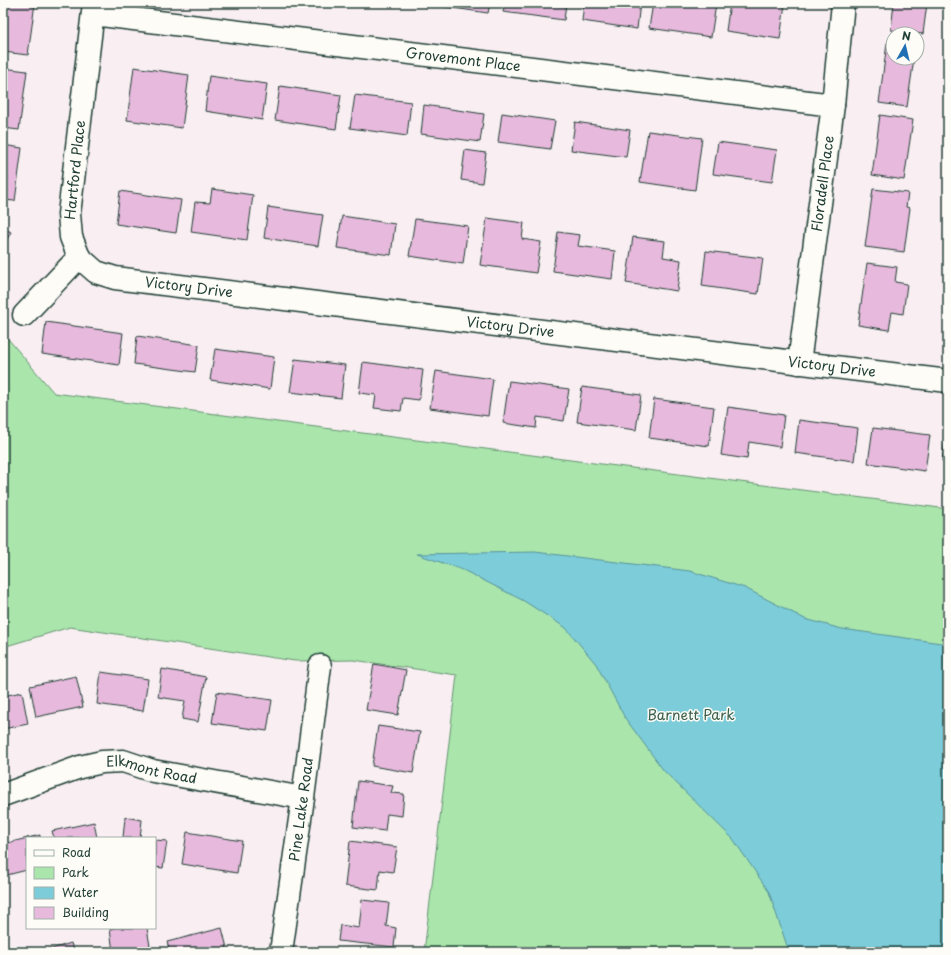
<svg xmlns="http://www.w3.org/2000/svg" width="951" height="955" font-family="'Playpen Sans',sans-serif">
	<style>
		.green { fill: #aae6ac; stroke: #649270 }
		.water { fill: #7dccda; stroke: #579398 }
		.building { fill: #e7b9dc; stroke: #1f3d34 }
		.lines { fill: none; stroke-linecap: round; stroke-linejoin: round }
		.street-casing { stroke: #1f3d34; stroke-width: 25 }
		.street { stroke: #fdfcf7; stroke-width: 22 }
		.labels { text-anchor: middle; stroke-width: 3; stroke-linejoin: round; paint-order: stroke }
		.street-label { font-size: 14px; fill: #1f3d34; stroke: #fdfcf7 }
		.park-label { font-size: 14px; fill: #3b5f4c; stroke: #fdfcf7 }
	</style>
	<rect width="100%" height="100%" fill="#f9eff2"/>
	<filter id="ink" filterUnits="userSpaceOnUse"><feTurbulence type="fractalNoise" baseFrequency=".025" numOctaves="2"/><feDisplacementMap in="SourceGraphic" scale="8" xChannelSelector="R" yChannelSelector="G"/><feConvolveMatrix kernelMatrix="1 2 1 2 8 2 1 2 1" color-interpolation-filters="sRGB"/></filter>
	<g filter="url(#ink)">
		<polygon class="green" points="3,333 54,393 948,509 948,952 424,952 457,675 353,660 295,661 70,627 3,647"/>
		<polygon class="water" points="535,552 690,571 745,588 805,619 842,629 948,644 948,952 789,952 769,892 733,839 664,771 625,718 596,664 566,628 524,601 463,570 417,554"/>
		<g class="building">
			<polygon points="3,3 35,3 28,55 3,52"/>
			<polygon points="432,3 490,3 488,13 432,5"/>
			<polygon points="504,3 566,3 564,20 503,12"/>
			<polygon points="584,3 640,3 637,29 582,21"/>
			<polygon points="653,3 716,4 711,37 649,28"/>
			<polygon points="730,3 785,4 780,39 726,31"/>
			<polygon points="894,3 927,3 923,34 891,30"/>
			<polygon points="887,43 893,44 893,58 914,58 907,107 879,103"/>
			<polygon points="134,67 189,75 182,128 127,120"/>
			<polygon points="3,68 27,71 19,130 3,128"/>
			<polygon points="209,76 267,84 262,120 205,111"/>
			<polygon points="280,86 341,95 336,129 275,120"/>
			<polygon points="355,95 411,102 407,136 350,128"/>
			<polygon points="424,105 484,114 480,142 421,134"/>
			<polygon points="502,113 555,121 550,149 498,142"/>
			<polygon points="880,115 913,120 904,180 872,175"/>
			<polygon points="575,122 630,130 626,157 571,150"/>
			<polygon points="648,131 702,138 695,190 640,182"/>
			<polygon points="718,142 777,150 772,182 713,174"/>
			<polygon points="3,145 22,148 15,201 3,200"/>
			<polygon points="465,150 486,153 482,183 461,180"/>
			<polygon points="212,189 253,195 247,240 191,232 195,202 210,203"/>
			<polygon points="873,189 908,193 906,207 910,208 904,252 865,247"/>
			<polygon points="120,191 181,200 176,233 116,224"/>
			<polygon points="268,207 323,215 318,246 264,238"/>
			<polygon points="342,216 395,224 391,255 337,248"/>
			<polygon points="487,218 524,223 522,239 541,242 536,273 480,265"/>
			<polygon points="415,219 468,226 463,264 409,256"/>
			<polygon points="3,228 11,232 3,246"/>
			<polygon points="558,232 580,235 578,246 615,251 612,279 553,271"/>
			<polygon points="633,237 665,241 663,257 681,260 677,291 626,283"/>
			<polygon points="706,251 763,258 758,294 702,286"/>
			<polygon points="867,263 897,267 895,282 907,284 903,314 892,312 889,330 858,325"/>
			<polygon points="46,322 123,333 119,365 42,354"/>
			<polygon points="137,336 199,345 195,372 134,364"/>
			<polygon points="215,349 274,357 270,389 210,380"/>
			<polygon points="295,359 345,365 341,398 290,392"/>
			<polygon points="363,362 423,370 419,400 403,398 401,411 374,408 376,395 359,393"/>
			<polygon points="436,371 493,379 488,416 430,408"/>
			<polygon points="509,381 569,389 564,421 537,417 536,428 503,423"/>
			<polygon points="582,387 641,395 636,430 577,422"/>
			<polygon points="654,399 714,407 709,446 649,438"/>
			<polygon points="728,407 784,415 780,447 749,442 747,459 721,455"/>
			<polygon points="799,420 858,428 854,461 795,453"/>
			<polygon points="873,428 930,435 925,471 868,463"/>
			<polygon points="946,432 948,432 948,462 942,461"/>
			<polygon points="374,664 406,670 398,715 366,710"/>
			<polygon points="162,669 206,677 198,722 182,719 185,701 158,697"/>
			<polygon points="101,672 148,679 143,711 97,704"/>
			<polygon points="76,676 83,707 36,717 30,686"/>
			<polygon points="22,692 28,724 3,729 3,696"/>
			<polygon points="217,692 272,700 267,731 212,723"/>
			<polygon points="378,726 420,732 413,773 372,766"/>
			<polygon points="358,781 393,786 391,793 404,794 402,816 387,814 385,831 353,827"/>
			<polygon points="125,817 142,820 140,838 123,838"/>
			<polygon points="94,822 97,838 54,838 52,831"/>
			<polygon points="187,832 242,841 237,873 182,864"/>
			<polygon points="40,835 40,838 27,838 27,870 3,876 3,844"/>
			<polygon points="155,840 167,841 163,868 155,867"/>
			<polygon points="350,841 397,847 393,872 380,870 378,890 345,886"/>
			<polygon points="362,900 389,903 386,926 396,928 394,947 338,941 340,925 359,928"/>
			<polygon points="115,928 147,928 151,952 113,952 110,929"/>
			<polygon points="222,928 228,952 170,952 167,942"/>
			<polygon points="71,943 74,952 42,952"/>
		</g>
		<g class="lines">
			<defs>
				<g id="street">
					<path id="s1" d="M94 3 69 214 71 237 79 257 96 272 115 278 948 381"/>
					<path id="s2" d="M93 14 833 105"/>
					<polyline points="24,315 79,257"/>
					<path id="s3" d="M799 363 833 105 843 3"/>
					<path id="s4" d="M3 795 80 767 102 762 123 761 153 771 303 798"/>
					<path id="s5" d="M281 952 303 798 320 666"/>
				</g>
			</defs>
			<use href="#street" class="street-casing"/>
			<use href="#street" class="street"/>
		</g>
	</g>
	<g class="labels">
		<g class="street-label">
			<text dy="5" stroke="none"><textPath href="#s2" startOffset="373">Grovemont Place</textPath></text>
			<text transform="translate(75 170) rotate(-84)" y="5">Hartford Place</text>
			<text dy="5" stroke="none"><textPath href="#s3" startOffset="181">Floradell Place</textPath></text>
			<text dy="5" stroke="none"><textPath href="#s1" startOffset="374">Victory Drive</textPath></text>
			<text dy="5" stroke="none"><textPath href="#s1" startOffset="698">Victory Drive</textPath></text>
			<text dy="5" stroke="none"><textPath href="#s1" startOffset="1022">Victory Drive</textPath></text>
			<text dy="5" stroke="none"><textPath href="#s4" startOffset="155">Elkmont Road</textPath></text>
			<text dy="5" stroke="none"><textPath href="#s5" startOffset="144">Pine Lake Road</textPath></text>
		</g>
		<g class="park-label">
			<text x="691" y="720">Barnett Park</text>
		</g>
	</g>
	<rect width="951" height="955" fill="none" stroke="#fdfcf7" stroke-width="16"/>
	<rect x="8" y="8" width="935" height="939" fill="none" stroke="#1f3d34" stroke-width="1.5" filter="url(#ink)"/>
	<rect x="26" y="837" width="130" height="92" fill="#fdfcf7" stroke="#a4b0a9"/>
	<rect x="34" y="850" width="20" height="6" fill="#fdfcf7" stroke="#a4b0a9"/>
	<text x="62" y="857" font-size="12" fill="#1f3d34">Road</text>
	<rect x="34" y="867" width="20" height="12" fill="#aae6ac" stroke="#a4b0a9"/>
	<text x="62" y="877" font-size="12" fill="#1f3d34">Park</text>
	<rect x="34" y="887" width="20" height="12" fill="#7dccda" stroke="#a4b0a9"/>
	<text x="62" y="897" font-size="12" fill="#1f3d34">Water</text>
	<rect x="34" y="907" width="20" height="12" fill="#e7b9dc" stroke="#a4b0a9"/>
	<text x="62" y="917" font-size="12" fill="#1f3d34">Building</text>
	<g transform="translate(905 46) rotate(8)"><circle r="19" fill="#fdfcf7" stroke="#a4b0a9"/>
	<path d="M0-3L7 15L0 10L-7 15Z" fill="#1f6fb2"/>
	<text y="-6" font-size="11" font-weight="bold" text-anchor="middle" fill="#1f3d34">N</text>
	</g>
</svg>
